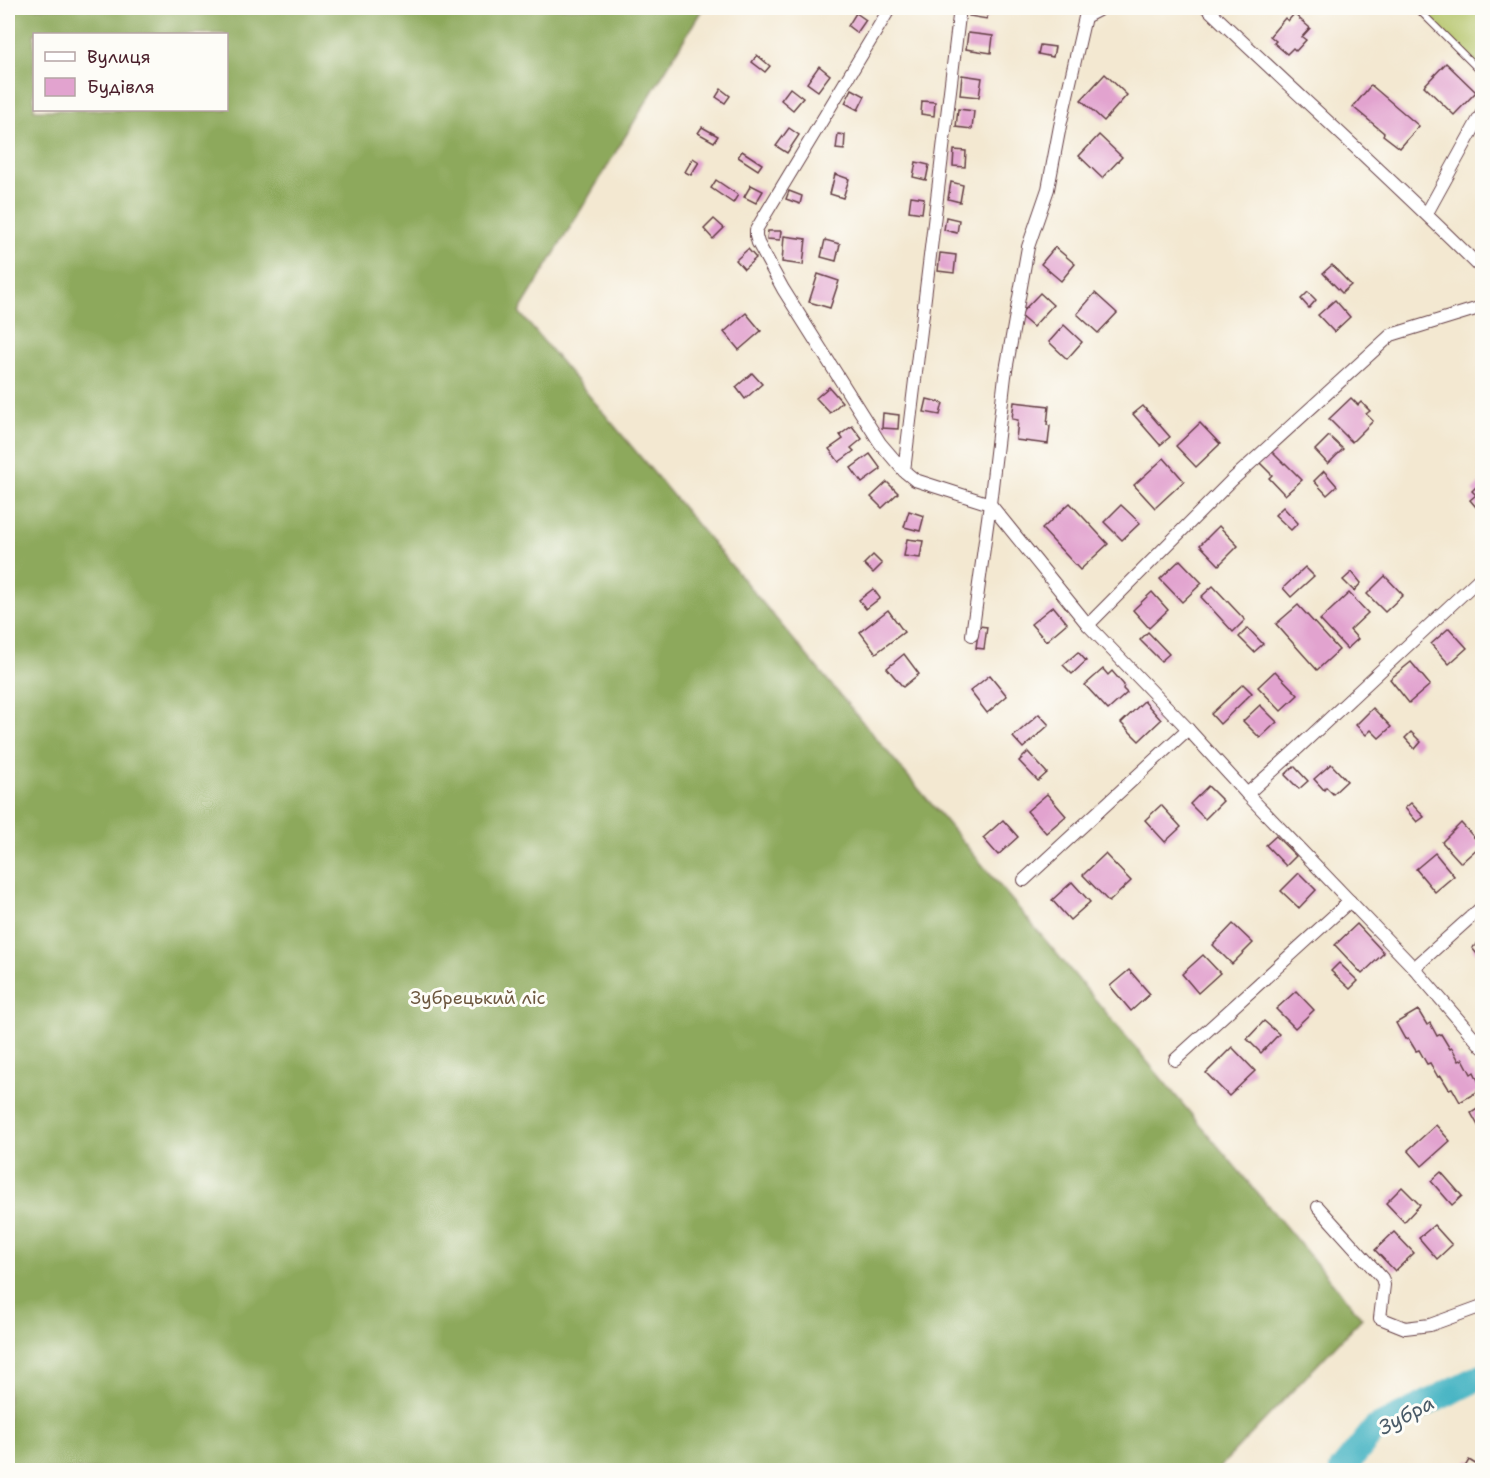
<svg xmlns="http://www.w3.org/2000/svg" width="1490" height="1478" font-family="'Shantell Sans',sans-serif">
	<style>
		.green { fill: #b2c366; stroke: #7e7148; stroke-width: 1.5 }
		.forest { fill: #8da95b; stroke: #6c6443; stroke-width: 1.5; fill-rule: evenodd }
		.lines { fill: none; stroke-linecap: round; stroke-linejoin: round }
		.river { stroke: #49b5c4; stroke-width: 26 }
		.building { fill: #e2a3cf }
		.service-casing { stroke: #633d44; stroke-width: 8 }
		.minor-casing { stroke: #633d44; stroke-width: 14 }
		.service { stroke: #fff; stroke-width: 6 }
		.minor { stroke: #fff; stroke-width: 12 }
		.labels { text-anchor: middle; stroke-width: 6; stroke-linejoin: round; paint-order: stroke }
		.park-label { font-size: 18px; fill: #6e5840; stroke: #fdfcf7 }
		.water-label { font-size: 20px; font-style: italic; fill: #4a5b68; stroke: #fdfcf7 }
	</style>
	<rect width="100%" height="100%" fill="#fdfcf7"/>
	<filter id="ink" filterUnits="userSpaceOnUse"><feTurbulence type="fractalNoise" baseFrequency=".0167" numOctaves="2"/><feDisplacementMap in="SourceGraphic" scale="12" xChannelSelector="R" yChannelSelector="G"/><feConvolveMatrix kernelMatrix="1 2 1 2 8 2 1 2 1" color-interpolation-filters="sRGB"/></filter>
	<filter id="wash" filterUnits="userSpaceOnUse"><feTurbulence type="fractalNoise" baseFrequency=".008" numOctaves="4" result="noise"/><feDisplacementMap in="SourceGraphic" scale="24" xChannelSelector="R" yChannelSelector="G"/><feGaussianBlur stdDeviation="1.35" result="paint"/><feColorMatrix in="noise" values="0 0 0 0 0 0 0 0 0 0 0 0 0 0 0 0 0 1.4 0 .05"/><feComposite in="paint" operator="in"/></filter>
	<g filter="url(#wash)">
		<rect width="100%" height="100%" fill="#f3e8d1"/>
		<polygon class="green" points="1417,8 1482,8 1482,73"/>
		<path class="forest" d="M8 8H703L519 312 1362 1318 1217 1470H8ZM34 34H226V110H34Z"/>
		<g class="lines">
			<polyline class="river" points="1342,1470 1375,1429 1482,1376"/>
		</g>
		<g id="blocks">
			<g class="building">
				<polygon points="970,8 989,8 987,19 969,16"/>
				<polygon points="856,13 866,20 857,33 848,26"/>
				<polygon points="1294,14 1310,28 1302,37 1306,40 1296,51 1293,48 1287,54 1274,43 1276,41 1270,36 1285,18 1288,21"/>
				<polygon points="968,33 993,36 991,53 966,49"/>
				<polygon points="1040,45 1055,47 1053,57 1038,54"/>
				<polygon points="757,55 770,66 765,72 752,62"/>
				<polygon points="1446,63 1476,92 1454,115 1424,86"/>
				<polygon points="819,66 830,75 818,91 807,83"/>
				<polygon points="1105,74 1127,95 1104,121 1081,100"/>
				<polygon points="962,75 982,78 979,97 960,95"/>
				<polygon points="1371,85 1419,126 1400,148 1383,135 1384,133 1353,107"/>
				<polygon points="790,88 803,98 793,110 781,100"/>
				<polygon points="721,89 730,96 725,103 716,97"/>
				<polygon points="852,89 865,96 858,110 845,103"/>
				<polygon points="922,101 935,102 934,116 921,114"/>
				<polygon points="958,109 974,111 972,129 956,127"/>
				<polygon points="702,127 718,136 714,142 698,133"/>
				<polygon points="789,128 799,135 787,153 776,146"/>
				<polygon points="838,134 845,135 844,150 836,149"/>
				<polygon points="1099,135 1122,157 1102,178 1079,156"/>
				<polygon points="954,150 966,151 965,167 953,166"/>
				<polygon points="742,151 762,164 758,170 738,157"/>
				<polygon points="693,158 699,162 691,175 685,172"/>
				<polygon points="916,162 929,165 926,180 913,177"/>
				<polygon points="835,174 849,179 843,198 830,194"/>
				<polygon points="716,180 738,195 733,203 711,188"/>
				<polygon points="951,182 963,185 960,202 948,199"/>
				<polygon points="751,185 763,191 756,203 744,197"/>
				<polygon points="789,191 802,196 800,204 786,199"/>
				<polygon points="911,196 924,198 922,213 909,211"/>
				<polygon points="946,217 959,220 957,233 944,230"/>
				<polygon points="714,219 724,228 713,239 704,229"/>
				<polygon points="768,231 781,231 780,240 767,239"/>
				<polygon points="784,236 806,239 803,265 782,262"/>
				<polygon points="825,240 840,244 836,261 821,257"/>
				<polygon points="1055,247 1075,264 1061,281 1041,264"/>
				<polygon points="748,249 756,258 744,269 736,260"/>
				<polygon points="940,253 956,255 954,273 938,271"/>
				<polygon points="1332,265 1351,285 1342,293 1323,273"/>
				<polygon points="818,274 839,281 830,308 809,302"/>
				<polygon points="1308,292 1316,300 1309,308 1301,299"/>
				<polygon points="1040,293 1053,305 1033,327 1019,315"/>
				<polygon points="1095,293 1117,313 1098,333 1077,314"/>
				<polygon points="1335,300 1350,317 1334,332 1318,315"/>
				<polygon points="746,313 761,331 739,350 724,332"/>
				<polygon points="1064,325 1082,342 1067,359 1049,342"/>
				<polygon points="752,373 762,384 745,399 736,387"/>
				<polygon points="829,387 842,402 830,413 816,398"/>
				<polygon points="1351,398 1358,405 1361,402 1370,411 1366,414 1373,421 1352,442 1329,419"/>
				<polygon points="927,399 943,403 940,415 924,412"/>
				<polygon points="1014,402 1049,406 1047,425 1050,426 1048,444 1016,440 1018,420 1012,419"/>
				<polygon points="1143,406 1170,437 1160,445 1133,414"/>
				<polygon points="883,413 899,415 898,429 882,428"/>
				<polygon points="1200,423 1220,444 1196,467 1176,446"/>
				<polygon points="852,426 862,439 851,448 854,451 839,462 829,449 843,439 840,435"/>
				<polygon points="1329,436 1343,449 1328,464 1315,450"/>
				<polygon points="1270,450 1284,464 1285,463 1302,480 1285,495 1269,478 1272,475 1258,461"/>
				<polygon points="870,454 881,469 862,483 851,468"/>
				<polygon points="1164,458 1184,481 1155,508 1134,485"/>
				<polygon points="1324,471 1337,486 1327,495 1314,481"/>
				<polygon points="1482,481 1482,514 1470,500 1476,495 1472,491"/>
				<polygon points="887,482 898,493 882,508 871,497"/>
				<polygon points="1070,503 1108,544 1080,570 1042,529"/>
				<polygon points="1121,505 1140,523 1122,540 1104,522"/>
				<polygon points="1283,507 1298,523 1291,530 1275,515"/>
				<polygon points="909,511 924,516 920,531 904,527"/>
				<polygon points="1219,526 1238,546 1219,565 1200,545"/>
				<polygon points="907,539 923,541 920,558 904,556"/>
				<polygon points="873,555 882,564 873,573 864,564"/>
				<polygon points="1180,560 1202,583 1182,602 1160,579"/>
				<polygon points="1305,567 1314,576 1291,597 1283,588"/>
				<polygon points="1352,572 1361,583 1354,591 1343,580"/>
				<polygon points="1385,576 1403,595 1385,612 1367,594"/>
				<polygon points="1213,586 1245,620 1233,632 1201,597"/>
				<polygon points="873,589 880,598 866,609 859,600"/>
				<polygon points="1152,592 1168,610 1149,628 1133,610"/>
				<polygon points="1349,593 1368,613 1350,630 1358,639 1347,649 1320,620"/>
				<polygon points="1298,605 1339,650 1317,670 1276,624"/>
				<polygon points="1053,606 1067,623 1046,641 1031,624"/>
				<polygon points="888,610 904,632 876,653 860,632"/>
				<polygon points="979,626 987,627 984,649 976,648"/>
				<polygon points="1248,628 1263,644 1254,652 1239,637"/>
				<polygon points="1449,628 1467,648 1449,664 1431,644"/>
				<polygon points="1148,632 1169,654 1161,661 1140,640"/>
				<polygon points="1078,652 1086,661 1072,674 1063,665"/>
				<polygon points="904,654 919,674 903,687 887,668"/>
				<polygon points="1411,662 1430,685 1409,703 1390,679"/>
				<polygon points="1103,669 1108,675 1112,671 1124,685 1123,689 1127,693 1108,710 1085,685"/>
				<polygon points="1275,671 1298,695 1281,711 1258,687"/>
				<polygon points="990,675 1007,696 987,713 970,691"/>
				<polygon points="1243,684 1252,693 1220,724 1211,714"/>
				<polygon points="1144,701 1161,720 1139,741 1121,723"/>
				<polygon points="1260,705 1277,722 1260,738 1243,721"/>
				<polygon points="1373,708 1391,727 1379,738 1371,730 1366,735 1356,725"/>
				<polygon points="1039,714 1049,725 1023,748 1013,737"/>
				<polygon points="1411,732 1421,742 1415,749 1405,738"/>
				<polygon points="1028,752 1047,773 1038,781 1019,761"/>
				<polygon points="1331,764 1347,781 1333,794 1326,787 1324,790 1314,779"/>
				<polygon points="1294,766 1308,781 1299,789 1285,775"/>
				<polygon points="1208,786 1223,801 1205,819 1190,804"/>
				<polygon points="1047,794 1066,816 1046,833 1027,811"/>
				<polygon points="1411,803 1424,817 1417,822 1405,808"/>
				<polygon points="1161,805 1181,827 1165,842 1145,820"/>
				<polygon points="1003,820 1018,837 998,855 983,838"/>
				<polygon points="1461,823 1481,845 1461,863 1442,842"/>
				<polygon points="1276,836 1296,856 1286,866 1266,845"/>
				<polygon points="1435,853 1454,876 1435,892 1416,869"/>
				<polygon points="1105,854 1131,881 1109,902 1083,875"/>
				<polygon points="1299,873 1316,890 1299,908 1281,891"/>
				<polygon points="1072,882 1090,902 1070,920 1052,900"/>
				<polygon points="1233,924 1253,943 1232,964 1213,945"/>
				<polygon points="1357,924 1384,953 1362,974 1335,945"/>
				<polygon points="1482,939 1482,960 1472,948"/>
				<polygon points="1203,955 1220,973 1198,993 1182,974"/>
				<polygon points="1339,963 1358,981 1350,989 1331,971"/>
				<polygon points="1129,970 1150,994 1131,1011 1110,986"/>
				<polygon points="1296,991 1314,1010 1295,1028 1276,1009"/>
				<polygon points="1418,1010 1427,1025 1430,1023 1437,1036 1441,1034 1450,1049 1452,1048 1459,1061 1463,1059 1471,1074 1474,1072 1482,1089 1460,1102 1452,1088 1449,1089 1441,1076 1438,1077 1430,1063 1427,1064 1419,1050 1416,1051 1408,1038 1405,1039 1396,1023"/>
				<polygon points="1264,1021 1279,1034 1261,1053 1247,1039"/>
				<polygon points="1232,1047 1255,1071 1229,1096 1206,1073"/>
				<polygon points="1482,1106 1482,1128 1480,1129 1471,1113"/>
				<polygon points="1436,1125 1450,1141 1422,1166 1408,1150"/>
				<polygon points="1441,1172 1462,1196 1452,1205 1431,1181"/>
				<polygon points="1402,1187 1420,1205 1404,1222 1386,1203"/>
				<polygon points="1434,1225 1452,1245 1437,1259 1419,1238"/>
				<polygon points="1394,1232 1414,1253 1395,1271 1375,1250"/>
				<polygon points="1469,1460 1482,1468 1482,1470 1463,1470"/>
			</g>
		</g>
	</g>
	<g filter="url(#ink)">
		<use href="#blocks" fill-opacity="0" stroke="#633d44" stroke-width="1.5"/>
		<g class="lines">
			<defs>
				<polyline id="service" points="1417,8 1482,73"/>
				<g id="minor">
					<polyline points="890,8 756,230 756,236 758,243 783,289 880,443 904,471 915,480 990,504 1088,625 1188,729 1247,794 1414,968 1482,1047"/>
					<path d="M1207 8C1298 95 1393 180 1482 269"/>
					<polyline points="1427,213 1482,113"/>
					<polyline points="904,471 960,8"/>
					<polyline points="1088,625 1232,480 1391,335 1482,307"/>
					<polyline points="972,635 990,504 1005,376 1028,247 1048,189 1060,126 1085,17 1102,8"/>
					<polyline points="1247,794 1297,749 1482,576"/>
					<polyline points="1024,880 1188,729"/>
					<polyline points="1414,968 1482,907"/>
					<polyline points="1175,1060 1350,901"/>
					<polyline points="1318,1207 1382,1278 1384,1285 1380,1318 1405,1328 1430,1325 1482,1306"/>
				</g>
			</defs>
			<use href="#service" class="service-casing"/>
			<use href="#minor" class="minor-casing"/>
			<use href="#service" class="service"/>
			<use href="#minor" class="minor"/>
		</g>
	</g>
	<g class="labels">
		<g class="park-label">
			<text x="478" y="1004">Зубрецький ліс</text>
		</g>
		<g class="water-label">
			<text transform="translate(1406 1415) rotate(-28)" y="7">Зубра</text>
		</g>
	</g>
	<rect width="1490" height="1478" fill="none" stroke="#fdfcf7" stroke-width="30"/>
	<rect x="33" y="33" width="195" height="78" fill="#fdfcf7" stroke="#b5a4a5" stroke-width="1.5"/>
	<rect x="45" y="52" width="30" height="9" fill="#ffffff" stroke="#b5a4a5" stroke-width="1.5"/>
	<text x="87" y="63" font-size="18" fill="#4a1f2b">Вулиця</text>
	<rect x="45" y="78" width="30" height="18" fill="#e2a3cf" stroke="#b5a4a5" stroke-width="1.5"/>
	<text x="87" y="93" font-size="18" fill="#4a1f2b">Будівля</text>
</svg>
